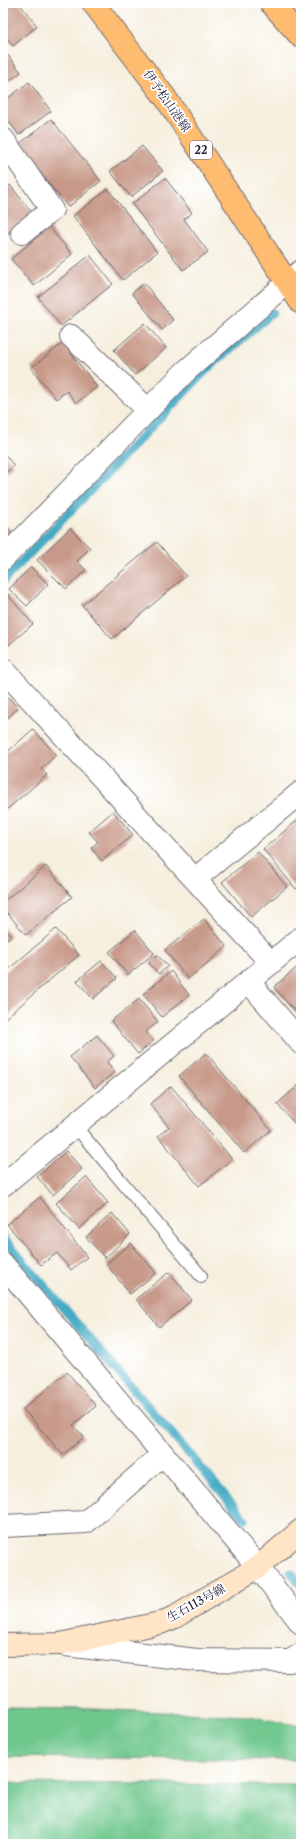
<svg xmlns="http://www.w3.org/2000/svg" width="304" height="1847" font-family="'Libre Caslon Text','Noto Serif JP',serif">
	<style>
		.green { fill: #71c88e; stroke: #4a7564 }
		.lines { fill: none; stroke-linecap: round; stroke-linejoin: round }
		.stream { stroke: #45abc5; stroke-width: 9 }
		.building { fill: #c79988 }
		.lane-casing { stroke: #6c6a74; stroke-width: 14 }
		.street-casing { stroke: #6c6a74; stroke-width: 24 }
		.secondary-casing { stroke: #6c6a74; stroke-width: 24 }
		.primary-casing { stroke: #6c6a74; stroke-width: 24 }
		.lane { stroke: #fff; stroke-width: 12 }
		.street { stroke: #fff; stroke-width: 22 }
		.secondary { stroke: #ffe4c6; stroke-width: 22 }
		.primary { stroke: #febc70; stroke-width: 22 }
		.labels { text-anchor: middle; stroke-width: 3.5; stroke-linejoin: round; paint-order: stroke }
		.shield { fill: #fff; stroke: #646476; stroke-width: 1 }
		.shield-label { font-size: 11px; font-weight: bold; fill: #22223b }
		.street-label { font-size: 12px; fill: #22223b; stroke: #fff }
	</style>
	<rect width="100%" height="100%" fill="#fff"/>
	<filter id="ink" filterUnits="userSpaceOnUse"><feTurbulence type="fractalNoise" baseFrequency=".025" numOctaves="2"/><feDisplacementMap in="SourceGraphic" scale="8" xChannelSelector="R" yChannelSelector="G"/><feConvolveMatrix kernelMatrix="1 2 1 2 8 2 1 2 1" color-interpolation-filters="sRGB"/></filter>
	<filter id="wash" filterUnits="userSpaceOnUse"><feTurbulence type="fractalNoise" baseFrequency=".012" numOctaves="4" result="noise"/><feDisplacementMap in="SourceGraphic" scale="16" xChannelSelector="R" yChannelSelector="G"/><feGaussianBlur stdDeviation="0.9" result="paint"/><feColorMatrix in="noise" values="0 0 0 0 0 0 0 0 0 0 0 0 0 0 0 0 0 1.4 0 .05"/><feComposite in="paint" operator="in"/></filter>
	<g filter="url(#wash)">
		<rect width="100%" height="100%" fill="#f6efde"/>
		<g class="green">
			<polygon points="3,1708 93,1709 249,1716 301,1726 301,1760 3,1757"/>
			<polygon points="3,1783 301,1785 301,1844 3,1844"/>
		</g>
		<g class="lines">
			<g class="stream">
				<polyline points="3,581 210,366 272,313"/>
				<polyline points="3,1238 245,1519"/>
				<polyline points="291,1573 301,1585"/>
			</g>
		</g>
		<g id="blocks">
			<g class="building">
				<polygon points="3,3 19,3 37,26 13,46 3,33"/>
				<polygon points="3,49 21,72 3,86"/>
				<polygon points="29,82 51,111 19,135 3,114 3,102"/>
				<polygon points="51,119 101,181 68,207 18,145"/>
				<polygon points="142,146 163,171 131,197 110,171"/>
				<polygon points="165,178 192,213 184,219 208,252 183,270 132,204"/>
				<polygon points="10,185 33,214 3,237 3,191"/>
				<polygon points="108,189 157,252 123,280 73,216"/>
				<polygon points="49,227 72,254 34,286 11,259"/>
				<polygon points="90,255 113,284 61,326 38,297"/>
				<polygon points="144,283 173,320 162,330 132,293"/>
				<polygon points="145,323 166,348 135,375 114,350"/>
				<polygon points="63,343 97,387 76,403 67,391 56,399 31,368"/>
				<polygon points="3,452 14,466 3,475"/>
				<polygon points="3,522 14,535 3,545"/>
				<polygon points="70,528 90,548 77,561 86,570 66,589 37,560"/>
				<polygon points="157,542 186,576 112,639 82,605"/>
				<polygon points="31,567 48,584 27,606 9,589"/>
				<polygon points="5,592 33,624 3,650 3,594"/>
				<polygon points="8,697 18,708 3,722 3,702"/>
				<polygon points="33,729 56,755 41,769 47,775 5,811 3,809 3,756"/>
				<polygon points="113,811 133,835 102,861 91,848 98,842 89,832"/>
				<polygon points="299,819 301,821 301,885 296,889 263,849"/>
				<polygon points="258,852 287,887 251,917 222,882"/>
				<polygon points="46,866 72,897 26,935 3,908 3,902"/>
				<polygon points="204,919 227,947 188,979 165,950"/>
				<polygon points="3,926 11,936 3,942"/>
				<polygon points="56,929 79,955 3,1020 3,974"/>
				<polygon points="135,930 154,953 128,975 109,952"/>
				<polygon points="157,955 168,966 159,974 149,963"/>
				<polygon points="101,961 117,978 93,999 77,981"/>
				<polygon points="301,964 301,1019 274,987"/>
				<polygon points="171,971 189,995 162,1017 143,994"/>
				<polygon points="139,999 158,1022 146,1032 153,1041 138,1054 111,1021"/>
				<polygon points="97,1035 114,1056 107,1062 115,1072 95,1088 70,1057"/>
				<polygon points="206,1053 271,1130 244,1153 179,1076"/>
				<polygon points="301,1083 301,1121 296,1125 277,1104"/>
				<polygon points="171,1086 232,1159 199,1186 158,1136 169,1127 150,1104"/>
				<polygon points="66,1151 82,1169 53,1195 37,1177"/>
				<polygon points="86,1177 108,1203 79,1229 56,1203"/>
				<polygon points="40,1197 87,1257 71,1270 57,1253 41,1265 7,1224"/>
				<polygon points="112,1213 130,1234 105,1258 86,1237"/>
				<polygon points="131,1243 156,1273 130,1294 106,1264"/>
				<polygon points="169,1272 192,1300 159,1327 136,1299"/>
				<polygon points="67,1372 96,1406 73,1425 84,1437 63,1455 23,1409"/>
			</g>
		</g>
	</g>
	<g filter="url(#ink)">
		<use href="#blocks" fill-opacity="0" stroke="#6c6a74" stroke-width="1"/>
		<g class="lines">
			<defs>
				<polyline id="lane" points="75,1126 201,1276"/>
				<g id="street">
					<polyline points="3,139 52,210 22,233"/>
					<polyline points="71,336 148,410"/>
					<polyline points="3,559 186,371 301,271"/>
					<polyline points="3,669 271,963"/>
					<polyline points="195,879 301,792"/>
					<polyline points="249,982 301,1043"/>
					<polyline points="3,1185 301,938"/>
					<polyline points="3,1264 258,1567 301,1623"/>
					<polyline points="3,1526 86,1522 163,1454"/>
					<polyline points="65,1645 197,1660 290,1661 301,1654"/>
				</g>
				<polyline id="secondary" points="3,1645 60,1644 160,1623 175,1617 258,1567 301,1530"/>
				<g id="primary">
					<polyline points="93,3 165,97 301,303"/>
					<polyline points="271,3 301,37"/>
				</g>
			</defs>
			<use href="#lane" class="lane-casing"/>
			<use href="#street" class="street-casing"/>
			<use href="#secondary" class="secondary-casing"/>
			<use href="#primary" class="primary-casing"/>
			<use href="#lane" class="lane"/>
			<use href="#street" class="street"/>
			<use href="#secondary" class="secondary"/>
			<use href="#primary" class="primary"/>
		</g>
	</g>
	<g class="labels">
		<rect class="shield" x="190" y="141" width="22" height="18" rx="3"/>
		<g class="shield-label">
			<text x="201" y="154">22</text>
		</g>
		<g class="street-label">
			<text transform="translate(167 101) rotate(55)" y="4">伊予松山港線</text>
			<text transform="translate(196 1603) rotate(-29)" y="4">生石113号線</text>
		</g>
	</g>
	<rect width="304" height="1847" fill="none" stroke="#fff" stroke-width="16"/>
</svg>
